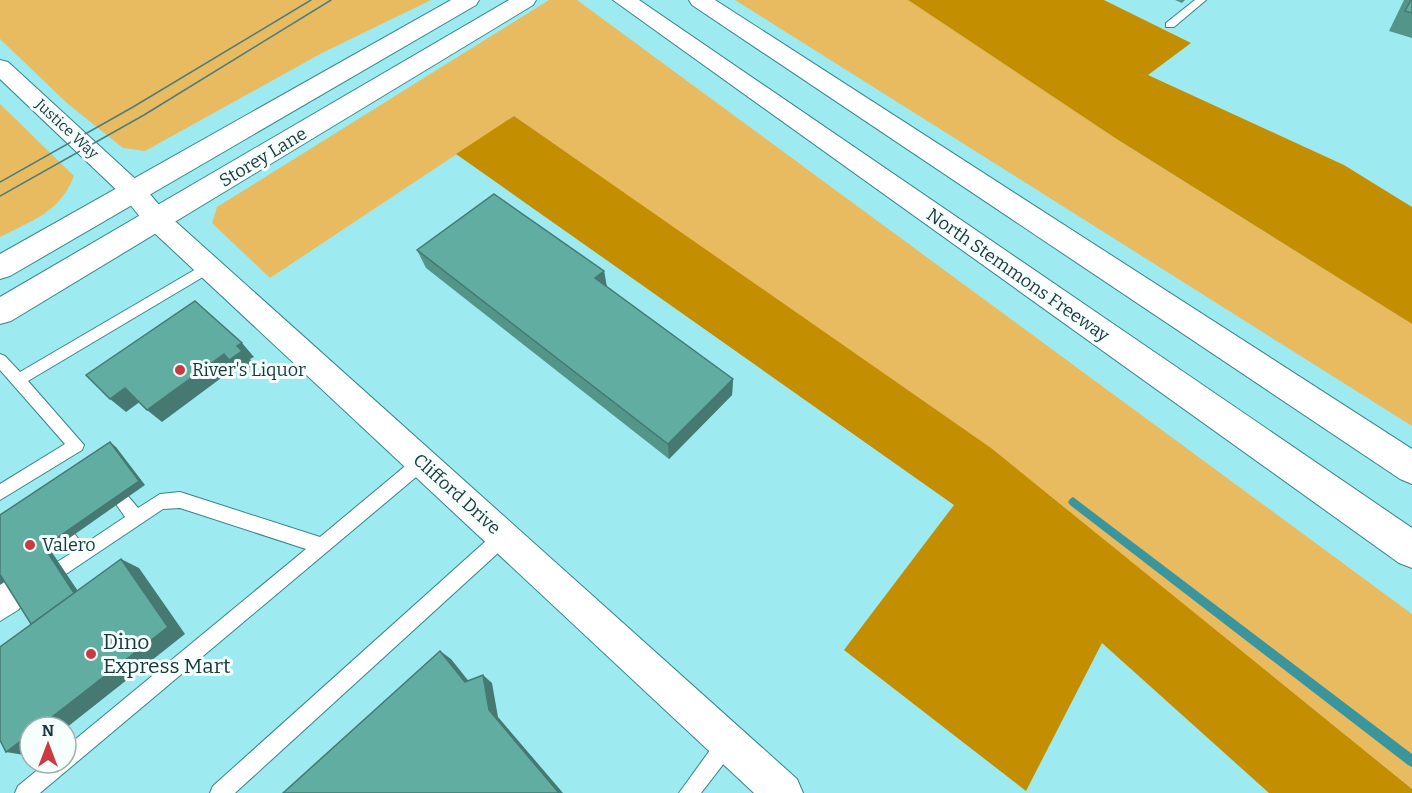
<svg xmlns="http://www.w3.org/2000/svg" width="1412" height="793" font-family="Bitter,serif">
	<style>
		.green { fill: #e8bb61 }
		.forest { fill: #c38f00 }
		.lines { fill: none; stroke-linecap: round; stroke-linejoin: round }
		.stream { fill: #3b959c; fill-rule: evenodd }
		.service-casing { stroke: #35848b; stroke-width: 2 }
		.minor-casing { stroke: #35848b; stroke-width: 2 }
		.trunk-casing { stroke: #35848b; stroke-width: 2 }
		.motorway-casing { stroke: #35848b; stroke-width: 2 }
		.service { fill: #fff; fill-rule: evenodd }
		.minor { fill: #fff; fill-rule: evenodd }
		.trunk { fill: #fff; fill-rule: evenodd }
		.motorway { fill: #fff; fill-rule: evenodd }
		.tram { stroke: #4b7d80; stroke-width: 1.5 }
		.wall { fill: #54958a }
		.shaded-wall { fill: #457971 }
		.building { fill: #62ada1; stroke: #457971; stroke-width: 1.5 }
		.poi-dot { fill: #ca3a41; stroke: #f6fefe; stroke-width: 2 }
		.labels { text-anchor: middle; stroke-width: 6; stroke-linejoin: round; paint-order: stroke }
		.far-street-label { font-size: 15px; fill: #18393b; stroke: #f6fefe }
		.street-label { font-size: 18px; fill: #18393b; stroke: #f6fefe }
		.poi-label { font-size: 18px; fill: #18393b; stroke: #f6fefe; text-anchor: start }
		.near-poi-label { font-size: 21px; fill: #18393b; stroke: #f6fefe; text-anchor: start }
	</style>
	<rect width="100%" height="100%" fill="#9debf1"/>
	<g class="green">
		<polygon points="0,0 431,0 322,53 145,151 123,148 68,104 0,39"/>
		<polygon points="549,0 577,0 1412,614 1412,789 1141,571 514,116 270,278 212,223 217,207"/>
		<polygon points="735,0 908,0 1115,138 1412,324 1412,426"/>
		<path d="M0 104 74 176C60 212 33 220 0 237Z"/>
	</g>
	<g class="forest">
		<polygon points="908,0 1104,0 1191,43 1148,75 1344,165 1412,207 1412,324 1115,138"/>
		<polygon points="514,116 991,448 1412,789 1412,793 1269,793 1102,643 1026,791 844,650 954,505 456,154"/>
	</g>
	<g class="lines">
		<polygon class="stream" points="1073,497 1412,754 1412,767 1408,765 1070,505 1068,502 1070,499"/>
		<defs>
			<g id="service">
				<polygon points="1195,0 1206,0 1174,27 1166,27 1166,23"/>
				<polygon points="208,262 215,267 213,271 28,381 84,445 82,450 0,500 0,484 65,444 0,370 0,354 5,356 20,372"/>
				<polygon points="422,455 428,457 430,462 428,467 40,793 15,793 18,786 46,763 66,763 66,747 306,549 180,508 163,509 63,576 57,574 54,568 57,562 70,554 60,539 62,533 68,531 74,533 83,545 125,517 114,501 116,496 122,493 128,496 138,508 160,494 180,492 320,537 416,457"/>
				<polygon points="503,529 509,531 511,537 509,543 235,793 210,793 213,786 497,531"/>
				<polygon points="0,577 6,579 14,591 20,588 26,591 29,597 18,610 0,621"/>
				<polygon points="728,732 735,735 738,742 735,749 701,793 679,793 721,735"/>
			</g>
			<polygon id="minor" points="0,60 8,62 143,186 166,213 797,779 803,793 754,793 148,227 125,198 0,79"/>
			<g id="trunk">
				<polygon points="451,0 479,0 476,5 10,276 0,279 0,254"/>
				<polygon points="509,0 536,0 533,5 11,321 0,324 0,297"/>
			</g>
			<g id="motorway">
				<polygon points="613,0 639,0 1412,528 1412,568 1399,563"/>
				<polygon points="689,0 715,0 1412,449 1412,484 1400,479 692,5"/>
			</g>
		</defs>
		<use href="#service" class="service-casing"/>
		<use href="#minor" class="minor-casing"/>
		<use href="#trunk" class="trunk-casing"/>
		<use href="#motorway" class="motorway-casing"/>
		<use href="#service" class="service"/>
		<use href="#minor" class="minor"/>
		<use href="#trunk" class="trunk"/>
		<use href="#motorway" class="motorway"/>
		<g class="tram">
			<polyline points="0,182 133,107 311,0"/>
			<polyline points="0,196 144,115 331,0"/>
		</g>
	</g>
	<g class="wall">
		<polygon points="1175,0 1185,0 1182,3"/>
		<polygon points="1404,0 1412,0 1412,38 1389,31"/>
		<polygon points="417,250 604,271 607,287 733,379 732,395 669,459 426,268"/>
	</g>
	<g class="shaded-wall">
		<polygon points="604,271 607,289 595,278"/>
		<polygon points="242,343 254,357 250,359 254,364 242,373 229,360 237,346"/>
		<polygon points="224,354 236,367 162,422 147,410"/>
		<polygon points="733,379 732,395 669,459 668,444"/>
		<polygon points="125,388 141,401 126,412 110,399"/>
		<polygon points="110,442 116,447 145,485 51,551 88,606 45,637 44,547"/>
		<polygon points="121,559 139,568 185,634 66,728 66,727 39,727"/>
		<polygon points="1,576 9,579 0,585 0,577"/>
		<polygon points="440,651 451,659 475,689 465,682"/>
		<polygon points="483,675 492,683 498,717 563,793 559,793 489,710"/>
		<polygon points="30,734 30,756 6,752"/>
	</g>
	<g class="building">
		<polygon points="1411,0 1412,0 1412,13 1405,11"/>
		<polygon points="494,194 604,271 595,278 733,379 668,444 417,250"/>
		<polygon points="195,301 242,343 237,346 242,351 229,360 224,354 147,410 125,388 110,399 86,375"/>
		<polygon points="110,442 139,481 44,547 74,593 31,624 1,576 0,577 0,515"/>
		<polygon points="121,559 168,627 39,727 30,727 30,734 6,752 0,740 0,647"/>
		<polygon points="440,651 465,682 483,675 489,710 559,793 283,793"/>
	</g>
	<g class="poi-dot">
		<circle cx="180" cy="370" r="6"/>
		<circle cx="30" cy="545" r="6"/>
		<circle cx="91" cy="654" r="6"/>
	</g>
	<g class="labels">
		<g class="far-street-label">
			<text transform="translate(67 129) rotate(43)" y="5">Justice Way</text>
		</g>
		<g class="street-label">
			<text transform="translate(263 157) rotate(-31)" y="6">Storey Lane</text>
			<text transform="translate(1018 275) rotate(35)" y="6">North Stemmons Freeway</text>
			<text transform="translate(457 494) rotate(42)" y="6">Clifford Drive</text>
		</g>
		<g class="poi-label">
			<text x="192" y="376">River's Liquor</text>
			<text x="42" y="551">Valero</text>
		</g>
		<g class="near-poi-label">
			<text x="103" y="649">Dino<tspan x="103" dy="24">Express Mart</tspan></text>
		</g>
	</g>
	<g transform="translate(48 745)"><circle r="28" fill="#f6fefe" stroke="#9dafb0" stroke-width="1.5"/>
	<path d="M0-4.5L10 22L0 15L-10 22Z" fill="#ca3a41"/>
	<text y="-9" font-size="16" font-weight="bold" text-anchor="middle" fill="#18393b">N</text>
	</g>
</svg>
